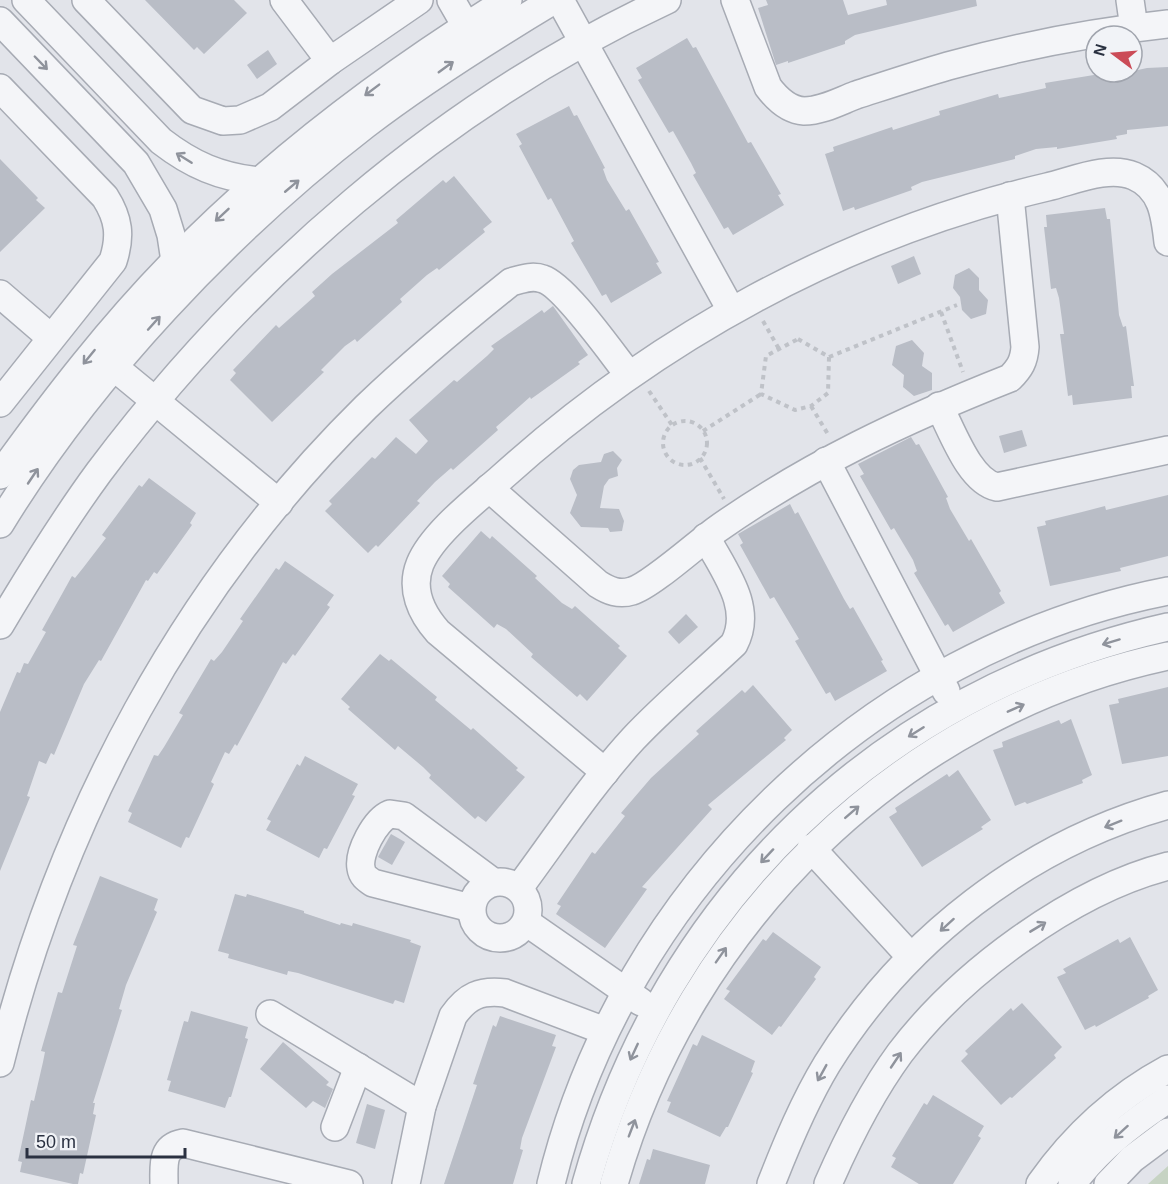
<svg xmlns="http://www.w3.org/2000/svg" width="1168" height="1184" font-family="Helvetica,sans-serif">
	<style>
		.green { fill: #c6d3c3 }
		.building { fill: #b9bdc6 }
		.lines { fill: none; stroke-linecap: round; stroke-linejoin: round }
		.minor-casing { stroke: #a7abb4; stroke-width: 30 }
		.path { stroke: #bfc2c8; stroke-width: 4; stroke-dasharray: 4.5 4.5; stroke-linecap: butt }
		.minor { stroke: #f4f5f8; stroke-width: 27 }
		.oneway { stroke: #8f939c }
	</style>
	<rect width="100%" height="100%" fill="#e2e4ea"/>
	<polygon class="green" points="1168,1166 1168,1184 1148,1184"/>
	<g class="building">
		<polygon points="145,0 234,0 247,13 204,54 197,47 194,50"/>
		<polygon points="766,0 843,0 848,15 887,5 886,0 976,0 977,6 855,35 845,41 845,44 788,63 788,61 776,65 758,8 768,5"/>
		<polygon points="687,38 693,48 696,47 748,143 751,142 781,194 778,195 784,205 733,235 728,227 724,229 693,175 696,173 691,163 673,131 669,133 638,80 642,78 636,68"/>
		<polygon points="268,50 277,64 257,79 247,65"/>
		<polygon points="1168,67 1168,126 1127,130 1127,134 1116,136 1117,139 1057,149 1057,147 1036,149 1015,156 1015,159 922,182 911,187 912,190 855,210 854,207 843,211 825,154 834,151 833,147 892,127 893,130 940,115 939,111 998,94 999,98 1046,88 1045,83 1106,73 1106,77 1147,68"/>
		<polygon points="569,106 574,116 577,115 605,168 603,169 607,180 626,211 629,209 659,262 656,263 662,273 611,303 606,294 602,296 571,243 574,241 551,198 548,200 519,146 522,144 516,134"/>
		<polygon points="0,159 38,198 36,200 45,208 0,252"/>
		<polygon points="454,176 492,222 483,229 485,232 439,270 437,268 427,275 400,299 402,302 357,342 355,339 345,346 321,370 324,372 272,422 230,380 236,373 233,370 276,325 279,328 315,296 312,292 332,274 398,223 396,220 443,180 446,183"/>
		<polygon points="1105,208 1107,219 1110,219 1119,315 1123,327 1126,326 1134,386 1131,386 1132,398 1073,405 1072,395 1068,396 1060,334 1064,334 1059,298 1056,288 1051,289 1044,227 1047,227 1046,215"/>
		<polygon points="914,256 921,274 898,284 891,266"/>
		<polygon points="969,268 979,278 979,290 988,300 986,314 971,319 962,310 960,297 953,288 955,275"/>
		<polygon points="553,306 588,355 578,362 580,364 531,399 530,397 496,427 498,430 453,470 451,468 435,482 417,501 420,503 378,547 376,545 368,553 325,511 332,504 329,501 372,457 375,459 396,437 416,454 428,441 409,420 454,380 457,382 487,356 494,349 491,346 542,310 544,313"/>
		<polygon points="912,340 924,353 922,366 932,373 932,390 914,396 903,387 904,375 892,365 896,346"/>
		<polygon points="1022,430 1027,446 1004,453 999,436"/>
		<polygon points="911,437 916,445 919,444 948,497 946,498 950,509 969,541 971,539 1001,591 999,593 1005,603 953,632 948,624 945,626 914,573 917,571 913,560 894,528 891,530 860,476 864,474 858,464"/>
		<polygon points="613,451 622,460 617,468 618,476 609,479 604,486 600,508 619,509 624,521 622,531 610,532 608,528 581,527 570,513 577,495 570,479 573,470 579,465 601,462 604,454"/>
		<polygon points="149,478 196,513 190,523 192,525 157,574 154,572 148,581 146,580 101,661 99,660 84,684 54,755 51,753 46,764 39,761 27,796 30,797 0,871 0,712 17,672 20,673 24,663 28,664 46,632 42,630 72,576 75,578 83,568 106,538 102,535 139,485 142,487"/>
		<polygon points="1168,495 1168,556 1120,568 1121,571 1050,586 1037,527 1046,525 1045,521 1082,512 1105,506 1106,510"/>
		<polygon points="790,504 795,514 798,512 844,599 850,609 853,607 883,660 881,661 887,671 835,701 830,692 826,694 795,641 799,639 774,597 770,599 740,545 743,543 738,534"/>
		<polygon points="481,531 490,539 492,536 537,576 535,578 562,603 572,609 575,606 620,646 618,648 627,656 587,701 580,694 577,697 531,657 533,654 506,629 497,624 494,628 448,587 450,584 442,576"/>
		<polygon points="285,561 334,595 327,605 330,607 295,656 293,654 286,664 283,662 237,746 235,744 229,754 225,752 211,782 214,784 189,838 186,837 181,848 128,822 132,813 128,811 154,755 158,756 164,747 183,715 179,713 211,659 214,661 222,652 243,621 240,619 276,568 279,570"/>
		<polygon points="686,614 698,627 679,644 668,632"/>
		<polygon points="380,654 389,661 391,659 437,697 435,700 471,730 473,728 518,768 516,770 525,777 486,822 478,816 475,819 429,778 431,775 423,767 398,746 395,750 348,709 350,707 341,699"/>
		<polygon points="753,685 792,730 784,738 786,740 708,805 712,809 642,887 647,889 605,948 556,914 561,906 557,904 592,852 595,854 625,816 621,813 651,778 699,734 696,731 742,690 745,693"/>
		<polygon points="1168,687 1168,756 1122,764 1109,705 1119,703 1118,699"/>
		<polygon points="1071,719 1092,775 1082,780 1083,783 1027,804 1025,802 1015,806 993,750 1003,747 1002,742 1059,720 1061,724"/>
		<polygon points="305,756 358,784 352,795 355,796 327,849 324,848 319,858 266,830 271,821 267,819 297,764 300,766"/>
		<polygon points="958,770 991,820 981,827 983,829 922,867 889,817 897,812 895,808 947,774 949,777"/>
		<polygon points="391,834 405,842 392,865 378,857"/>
		<polygon points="100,876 158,899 154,910 157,912 126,985 119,1009 122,1010 93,1103 95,1103 93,1114 96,1115 83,1174 80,1173 78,1184 73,1184 20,1172 22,1162 18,1161 31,1100 34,1101 43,1062 45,1052 41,1051 58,992 62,993 77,946 73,945"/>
		<polygon points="235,894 246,897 247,894 304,911 304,913 340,925 341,923 352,926 353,923 411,940 410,942 421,946 404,1003 395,1000 393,1004 298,973 288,971 287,975 228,958 229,954 218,951"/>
		<polygon points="773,932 821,967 814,977 816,979 781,1027 779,1026 772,1035 724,999 730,991 726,989 763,939 766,941"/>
		<polygon points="1130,937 1158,990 1148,996 1149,998 1096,1027 1095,1025 1085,1030 1057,977 1066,973 1063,969 1118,939 1120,943"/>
		<polygon points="1022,1003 1062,1047 1054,1055 1056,1058 1012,1098 1010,1097 1001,1105 961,1061 968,1054 965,1051 1011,1008 1013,1011"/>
		<polygon points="191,1011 248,1027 245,1038 248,1039 231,1097 229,1097 225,1108 168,1091 171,1081 167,1080 184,1021 188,1022"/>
		<polygon points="500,1016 556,1035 552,1046 556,1047 522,1138 520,1149 523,1150 513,1184 444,1184 477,1085 473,1084 493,1025 496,1027"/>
		<polygon points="702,1035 755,1061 751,1072 753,1073 728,1127 726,1127 720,1137 667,1112 671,1102 667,1101 693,1044 697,1046"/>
		<polygon points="283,1042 329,1082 326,1085 333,1089 325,1108 313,1101 306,1108 260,1069"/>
		<polygon points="933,1095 984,1126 978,1136 981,1138 953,1184 919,1184 891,1167 896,1158 892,1156 924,1103 927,1105"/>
		<polygon points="367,1104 385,1110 375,1149 356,1143"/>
		<polygon points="653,1149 710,1165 705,1184 639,1184 647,1159 650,1160"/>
	</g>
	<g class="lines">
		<defs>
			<g id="minor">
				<path d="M26 0 161 141C192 165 220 177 259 181"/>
				<polyline points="86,0 192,110 223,121 240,120 270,107 330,61 419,0"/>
				<polyline points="284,0 330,61"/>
				<polyline points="451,0 466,26"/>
				<polyline points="560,0 731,310"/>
				<path d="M735 0 768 87C777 99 788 110 804 111 822 111 840 101 856 95 887 85 917 75 948 66 1020 46 1094 32 1168 24"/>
				<polyline points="1130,0 1134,28"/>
				<polyline points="0,21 136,163 163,209 171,235 175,261"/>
				<path d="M0 88 105 197C119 219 121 236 113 261L0 403"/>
				<polyline points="0,294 50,337"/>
				<polyline points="114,367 279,503"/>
				<path d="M939 406C952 430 969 481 997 487L1168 450"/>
				<polyline points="826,461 946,691"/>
				<path d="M0 475C54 400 111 326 176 260 275 159 388 74 508 0"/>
				<path d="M489 488 598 584C609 591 619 595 632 591 650 586 697 544 716 530 808 465 906 419 1010 378 1020 368 1024 361 1025 347L1010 196"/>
				<path d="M0 524C90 376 228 231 365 125 425 79 489 39 554 0"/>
				<path d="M0 625C31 573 63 521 99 472 247 275 442 104 667 0"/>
				<path d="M605 772 438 632C421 613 410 589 420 564 432 534 476 500 501 478 656 338 843 235 1047 187 1073 181 1108 165 1134 176 1162 188 1165 215 1168 242"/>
				<polyline points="811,848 911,957"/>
				<circle cx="500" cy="910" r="28"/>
				<path d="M519 888C556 838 591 785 633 739 665 705 700 676 734 644 754 607 723 570 706 537"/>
				<path d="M471 908 373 883C367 879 362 876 361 868 358 853 375 820 390 814L404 816 493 882"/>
				<polyline points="526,922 641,1002"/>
				<polyline points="270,1014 422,1106"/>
				<path d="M0 1063C61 817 184 586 366 407 412 363 461 322 511 282 522 279 532 275 543 279 565 286 612 354 629 375"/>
				<polyline points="335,1127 358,1067"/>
				<path d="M164 1184C164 1165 161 1147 183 1143L349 1184"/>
				<path d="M406 1184 422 1106 453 1016C467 996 480 990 505 993L605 1031"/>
				<path d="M551 1184C622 890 870 649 1168 591"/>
				<path d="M586 1184C665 901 880 692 1168 627"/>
				<path d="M614 1184C688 923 900 713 1168 656"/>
				<path d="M771 1184C787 1143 804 1102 827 1064 904 940 1027 844 1168 805"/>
				<path d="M828 1184C848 1138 870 1094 900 1053 960 974 1071 891 1168 866"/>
				<path d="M1040 1184C1074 1136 1116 1097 1168 1069"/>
				<path d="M1072 1184C1099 1148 1132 1123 1168 1099"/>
				<polyline points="1108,1184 1132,1159 1168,1132"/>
			</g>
		</defs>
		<use href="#minor" class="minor-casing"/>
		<g class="path">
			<polyline points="941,312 963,372"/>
			<polyline points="763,321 779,349"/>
			<polygon points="798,339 829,357 828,393 811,406 795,410 761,394 766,356"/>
			<polyline points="829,357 957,305"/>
			<polyline points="649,391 672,425"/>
			<polyline points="811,406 829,436"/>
			<circle cx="685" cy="443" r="22"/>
			<polyline points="703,431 761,394"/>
			<polyline points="700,458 724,499"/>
		</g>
		<use href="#minor" class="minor"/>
	</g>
	<defs><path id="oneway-shaft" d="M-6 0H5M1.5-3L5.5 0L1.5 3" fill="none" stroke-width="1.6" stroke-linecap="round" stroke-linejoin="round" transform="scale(1.5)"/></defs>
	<g class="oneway">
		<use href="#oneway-shaft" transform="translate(41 63) rotate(46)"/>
		<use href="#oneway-shaft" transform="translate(446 67) rotate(-36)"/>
		<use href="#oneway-shaft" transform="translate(372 90) rotate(143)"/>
		<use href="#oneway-shaft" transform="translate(184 158) rotate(-148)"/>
		<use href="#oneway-shaft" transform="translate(292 186) rotate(-40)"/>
		<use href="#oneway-shaft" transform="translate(222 215) rotate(137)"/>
		<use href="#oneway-shaft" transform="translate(154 323) rotate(-48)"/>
		<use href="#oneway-shaft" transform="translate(89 357) rotate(129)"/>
		<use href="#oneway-shaft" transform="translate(33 476) rotate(-56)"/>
		<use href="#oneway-shaft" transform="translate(1111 642) rotate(163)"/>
		<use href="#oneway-shaft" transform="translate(1016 708) rotate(-24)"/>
		<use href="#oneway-shaft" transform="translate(916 732) rotate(148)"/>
		<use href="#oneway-shaft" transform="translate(852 812) rotate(-41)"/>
		<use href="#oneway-shaft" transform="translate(1113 824) rotate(158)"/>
		<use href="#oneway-shaft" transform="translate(767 856) rotate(133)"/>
		<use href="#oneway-shaft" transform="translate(947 925) rotate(138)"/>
		<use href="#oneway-shaft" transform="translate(1038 927) rotate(-31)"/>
		<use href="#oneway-shaft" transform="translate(721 955) rotate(-55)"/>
		<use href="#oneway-shaft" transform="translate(634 1052) rotate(115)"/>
		<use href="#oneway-shaft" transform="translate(896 1060) rotate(-56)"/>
		<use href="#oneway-shaft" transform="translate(822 1073) rotate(119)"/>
		<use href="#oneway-shaft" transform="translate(632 1128) rotate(-69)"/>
		<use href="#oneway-shaft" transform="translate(1121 1132) rotate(138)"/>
	</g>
	<g transform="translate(1114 54) rotate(286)"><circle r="28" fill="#f1f3f7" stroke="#a1a5ae" stroke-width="1.5"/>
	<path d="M0-4.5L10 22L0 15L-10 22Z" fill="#cb4b57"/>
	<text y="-9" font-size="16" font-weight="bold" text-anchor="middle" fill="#2a3141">N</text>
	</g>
	<path d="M27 1148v9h158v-9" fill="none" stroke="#2a3141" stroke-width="3"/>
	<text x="36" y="1148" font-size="18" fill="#2a3141" stroke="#f1f3f7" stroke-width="4.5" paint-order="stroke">50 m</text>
</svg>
